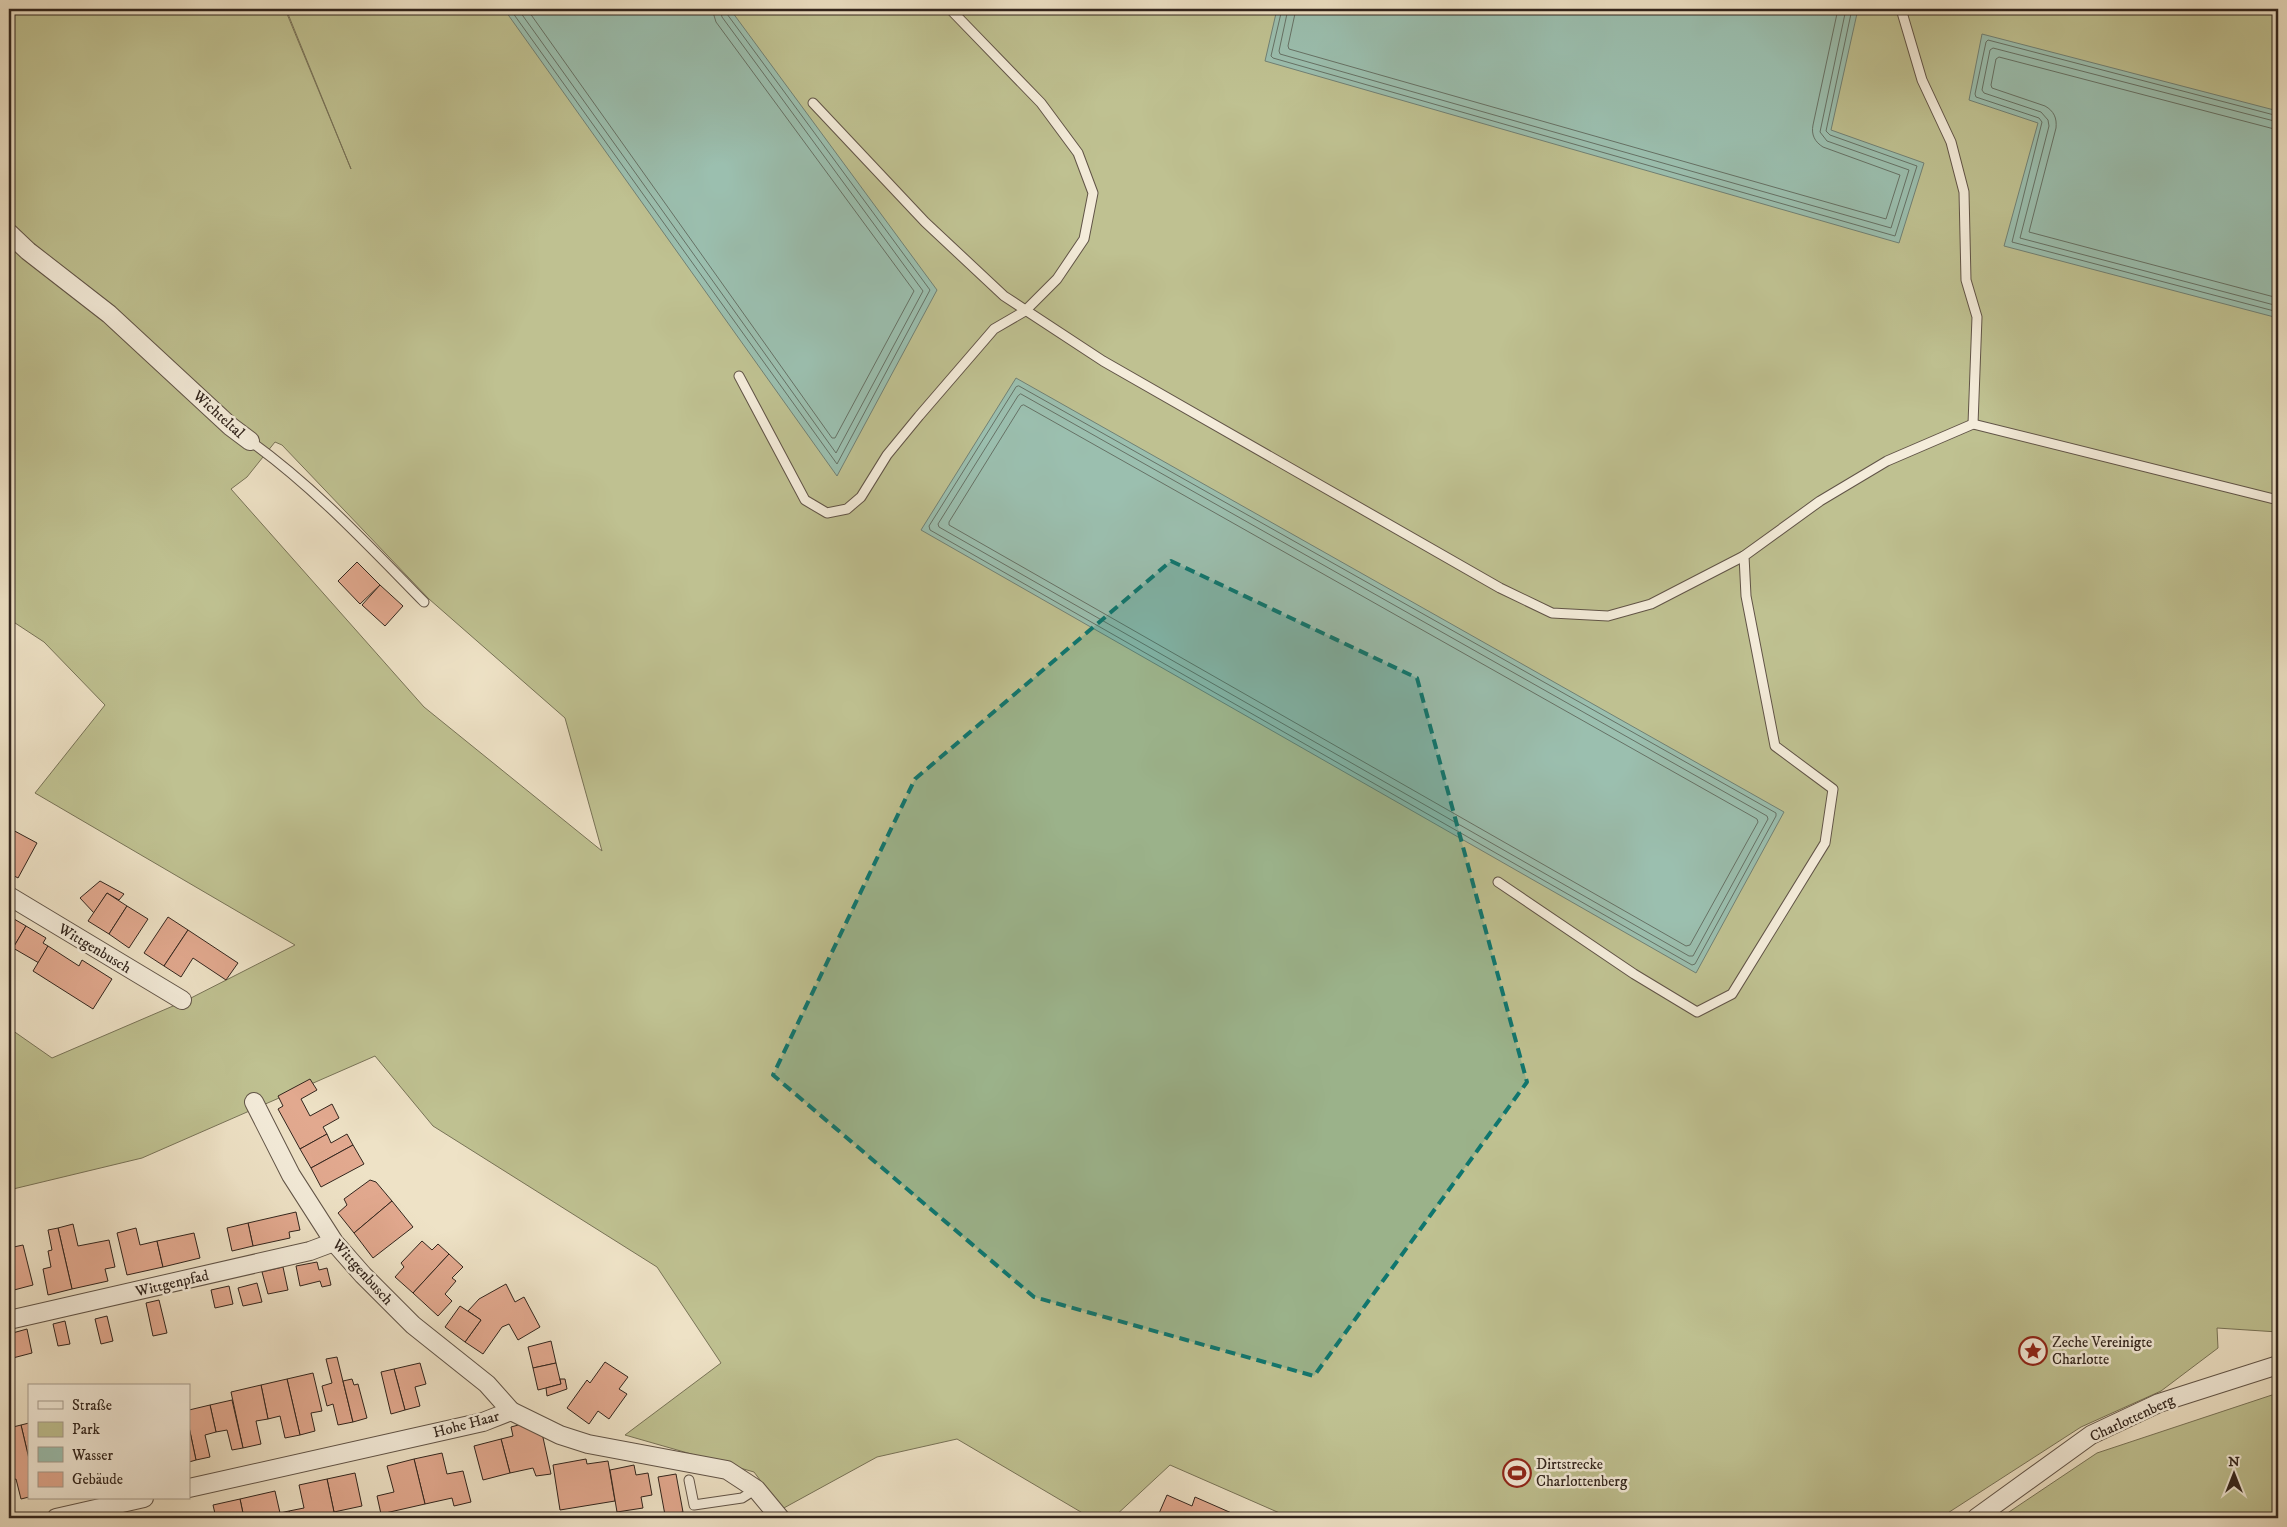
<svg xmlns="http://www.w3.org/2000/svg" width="2287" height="1527" font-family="'IM FELL DW Pica',serif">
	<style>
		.green { fill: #bfc191; stroke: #787357; fill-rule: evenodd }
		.water { fill: #9bbfaf; stroke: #718175 }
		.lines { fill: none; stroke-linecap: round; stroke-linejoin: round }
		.shore { stroke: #667266; stroke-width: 1 }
		.building { fill: #e2a98f; stroke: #32251d }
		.lane-casing { stroke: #615447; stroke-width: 11 }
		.street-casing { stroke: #615447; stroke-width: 20 }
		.lane { stroke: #f4ecda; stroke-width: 9 }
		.street { stroke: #f4ecda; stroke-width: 18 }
		.marked { fill: #0f766e; fill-opacity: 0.2; stroke: #0f766e; stroke-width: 4; stroke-dasharray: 10 6; stroke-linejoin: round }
		.labels { text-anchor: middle; stroke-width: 5; stroke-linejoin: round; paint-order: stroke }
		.street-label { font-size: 15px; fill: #32251d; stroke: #f4ecda }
		.poi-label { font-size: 15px; fill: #32251d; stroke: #f4ecda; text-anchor: start }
	</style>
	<rect width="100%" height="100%" fill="#eee2c6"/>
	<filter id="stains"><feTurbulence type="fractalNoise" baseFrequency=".004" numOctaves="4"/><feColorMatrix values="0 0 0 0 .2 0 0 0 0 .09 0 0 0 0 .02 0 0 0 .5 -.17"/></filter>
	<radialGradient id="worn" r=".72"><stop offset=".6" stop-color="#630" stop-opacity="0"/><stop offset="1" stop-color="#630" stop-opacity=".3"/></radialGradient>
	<g class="green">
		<path d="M9 9H285L351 169 286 9H2278V1332L2217 1328 2218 1348 2161 1391 2081 1427 1940 1518H1291L1170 1465 1113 1518H1091L957 1439 877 1457 782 1509 754 1472 625 1435 721 1363 657 1267 433 1126 375 1056 142 1158 9 1190V1028L52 1058 187 1000 295 945 35 793 105 705 44 642 9 619ZM275 442 282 445 429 599 565 718 602 851 424 707 231 489 247 477Z"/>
		<polygon points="2278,1393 2278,1518 2000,1518 2097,1453"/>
	</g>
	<g class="water">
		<polygon points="504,9 730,9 937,290 837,476"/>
		<polygon points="1277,9 1858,9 1831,130 1924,163 1899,243 1265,61"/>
		<polygon points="1982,34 2278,111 2278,318 2004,246 2038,123 1969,100"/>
		<polygon points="1016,378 1784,812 1696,973 921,530"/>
	</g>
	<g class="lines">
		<g class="shore">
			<polyline points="510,9 837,464 930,290 727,14 726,9"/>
			<polyline points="518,9 836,453 923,291 722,17 720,9"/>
			<polyline points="527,9 832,438 835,438 914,291 716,22 712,9"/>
			<polyline points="1282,9 1271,56 1273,58 1895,236 1917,166 1830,135 1826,131 1852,9"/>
			<polyline points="1288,9 1279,51 1280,54 1891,228 1909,170 1827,141 1820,132 1846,9"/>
			<path d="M1296 9 1288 46 1289 49 1886 219 1900 175 1823 147C1815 142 1811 135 1813 125L1838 9"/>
			<polyline points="2278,116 1988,40 1986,42 1975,94 1976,97 2039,118 2042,122 2012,242 2278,312"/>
			<polyline points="2278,122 1993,48 1990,50 1982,90 1984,93 2041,112 2048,120 2049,126 2020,238 2278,306"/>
			<path d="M2278 130 1999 57 1996 59 1991 85 1992 88 2045 106C2054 111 2057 118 2056 128L2029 232 2278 298"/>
			<polygon points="1019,386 1776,813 1776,816 1695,964 1692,965 930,530 929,526 1016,387"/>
			<polygon points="1021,394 1767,816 1768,819 1693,956 1689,956 939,527 938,524 1018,396"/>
			<polygon points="1024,405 1757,819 1758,822 1690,945 1686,946 949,525 949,522 1021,406"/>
		</g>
	</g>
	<g class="building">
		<polygon points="357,562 380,585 360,604 338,581"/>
		<polygon points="380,585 403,606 385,626 362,605"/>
		<polygon points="9,828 37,843 18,878 9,873"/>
		<polygon points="100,881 124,894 119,900 107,893 94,913 80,898"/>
		<polygon points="107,893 127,906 109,934 88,921"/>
		<polygon points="127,906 148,919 129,948 109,934"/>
		<polygon points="9,916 26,926 9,955"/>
		<polygon points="168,917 188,930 164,966 144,953"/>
		<polygon points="26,926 46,938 43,943 48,946 39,963 13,948"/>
		<polygon points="188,930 238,963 226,980 193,958 181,977 164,966"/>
		<polygon points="48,946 79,966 82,960 112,979 93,1009 33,971"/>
		<polygon points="310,1079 317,1090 301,1099 310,1116 332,1104 339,1118 323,1127 327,1134 300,1149 278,1109 283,1106 278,1096"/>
		<polygon points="327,1134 331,1143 347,1134 353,1145 311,1168 300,1149"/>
		<polygon points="353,1145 364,1164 321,1187 311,1168"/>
		<polygon points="370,1180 376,1182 392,1201 354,1233 338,1213 347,1205 344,1199"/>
		<polygon points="392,1201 413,1227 373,1258 354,1233"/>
		<polygon points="296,1212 300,1230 289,1232 290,1238 253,1246 248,1223"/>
		<polygon points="248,1223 253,1246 232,1251 227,1228"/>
		<polygon points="73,1224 78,1246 109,1240 115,1267 105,1269 108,1281 72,1289 58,1228"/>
		<polygon points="58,1228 72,1289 48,1295 43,1269 51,1267 48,1251 52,1250 48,1230"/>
		<polygon points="136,1228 140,1245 157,1241 163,1267 127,1275 117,1233"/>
		<polygon points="194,1233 200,1258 163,1267 157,1241"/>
		<polygon points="422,1241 432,1250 438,1244 449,1254 413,1293 395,1277 404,1267 401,1263"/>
		<polygon points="23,1245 33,1285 14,1290 9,1271 9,1248"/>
		<polygon points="449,1254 463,1267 452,1278 456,1281 445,1294 452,1301 438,1316 413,1293"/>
		<polygon points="317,1262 319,1270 327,1268 331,1285 322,1287 320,1281 300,1286 296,1266"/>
		<polygon points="283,1267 288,1290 268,1294 262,1272"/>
		<polygon points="257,1283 262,1302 243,1306 238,1288"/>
		<polygon points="506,1284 515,1302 524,1297 540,1327 518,1340 509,1324 502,1327 483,1354 465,1342 481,1320 468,1311 479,1299"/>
		<polygon points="229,1286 233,1304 215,1308 211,1290"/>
		<polygon points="159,1300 167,1333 153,1336 146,1303"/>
		<polygon points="460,1306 481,1320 465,1342 445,1327"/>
		<polygon points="107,1316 113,1341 101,1344 95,1319"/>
		<polygon points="65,1321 70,1344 58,1346 53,1324"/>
		<polygon points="27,1329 32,1353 9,1359 9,1334"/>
		<polygon points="551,1341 556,1363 533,1368 528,1347"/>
		<polygon points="337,1357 353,1422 338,1425 333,1404 327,1406 322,1386 332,1383 326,1359"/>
		<polygon points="605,1362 628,1377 619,1389 627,1394 609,1419 598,1411 589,1424 567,1408 587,1380 590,1383"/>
		<polygon points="420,1363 426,1384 415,1387 420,1406 405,1410 394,1369"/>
		<polygon points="556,1363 561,1384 538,1390 533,1368"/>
		<polygon points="394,1369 405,1410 391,1414 381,1372"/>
		<polygon points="313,1373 322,1411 311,1413 315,1431 300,1435 287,1379"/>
		<polygon points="287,1379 300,1435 285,1438 280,1416 268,1419 261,1385"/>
		<polygon points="352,1379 354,1385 358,1384 367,1418 353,1422 343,1381"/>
		<polygon points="560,1379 565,1379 567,1389 547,1396 546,1388 561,1384"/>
		<polygon points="261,1385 268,1419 256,1421 261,1444 243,1448 231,1392"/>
		<polygon points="232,1400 243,1448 232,1450 227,1430 216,1432 210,1405"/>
		<polygon points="210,1405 216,1432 205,1435 210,1457 196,1460 189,1427 189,1410"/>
		<polygon points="29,1423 29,1459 21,1425"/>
		<polygon points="522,1424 542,1433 551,1474 536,1476 533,1468 510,1473 501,1439 513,1436 511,1427"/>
		<polygon points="21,1425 29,1459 29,1497 21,1499 16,1479 9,1481 9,1428"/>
		<polygon points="189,1427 196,1460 189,1462"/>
		<polygon points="501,1439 510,1473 483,1480 474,1446"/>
		<polygon points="442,1453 447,1474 463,1471 471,1502 454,1506 452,1498 425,1504 414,1459"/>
		<polygon points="414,1459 425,1504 381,1514 377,1496 394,1492 387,1466"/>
		<polygon points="586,1459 587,1464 608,1461 615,1501 560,1510 553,1465"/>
		<polygon points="634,1465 636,1475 648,1473 652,1495 641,1497 643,1508 617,1512 610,1470"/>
		<polygon points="355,1473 362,1506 334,1512 327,1479"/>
		<polygon points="676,1474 683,1512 665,1515 658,1477"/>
		<polygon points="327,1479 334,1512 311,1518 291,1518 289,1511 304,1508 299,1485"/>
		<polygon points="275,1491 280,1513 289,1511 291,1518 244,1518 240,1499"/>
		<polygon points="1167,1495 1192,1506 1195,1497 1243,1518 1157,1518"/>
		<polygon points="240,1499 244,1518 216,1518 213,1505"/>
	</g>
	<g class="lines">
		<defs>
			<g id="lane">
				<polyline points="1901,9 1922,80 1951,142 1964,192 1966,280 1977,317 1973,424"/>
				<polyline points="813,103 925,222 1004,296 1103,361 1500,588 1552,613 1608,616 1651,604 1744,556"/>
				<polyline points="739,376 805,500 827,513 847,509 861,497 887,455 919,416 994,329 1025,311 1057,279 1084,239 1093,193 1078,153 1041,103 950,9"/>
				<path d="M250 441C314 487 368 545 424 602"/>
				<polyline points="1498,882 1634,974 1697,1012 1732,994 1825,843 1833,789 1775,746 1746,596 1744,556 1820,501 1887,461 1973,424 2278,500"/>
				<polyline points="689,1480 694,1505 742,1498 756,1489"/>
			</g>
			<g id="street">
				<polyline points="9,233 28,251 109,314 230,426 250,441"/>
				<polyline points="9,896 182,1000"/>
				<polyline points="254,1102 291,1175 334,1242 363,1275 413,1325 487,1384 511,1411"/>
				<polyline points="9,1320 310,1251 334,1242"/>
				<polyline points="189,1488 483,1422 511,1411 560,1435 588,1444 727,1470 756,1489 780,1518"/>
				<polyline points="56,1518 144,1498"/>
				<polyline points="1976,1518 2091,1435 2159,1403 2278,1365"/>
			</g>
		</defs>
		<use href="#lane" class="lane-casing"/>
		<use href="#street" class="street-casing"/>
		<use href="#lane" class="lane"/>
		<use href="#street" class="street"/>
	</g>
	<path class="marked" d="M1171 561 1417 678 1527 1082 1314 1376 1034 1297 773 1075 915 779Z"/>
	<defs>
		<symbol id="sight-ring" viewBox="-11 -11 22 22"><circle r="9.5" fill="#f4ecda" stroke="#8f2418" stroke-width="1.5"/><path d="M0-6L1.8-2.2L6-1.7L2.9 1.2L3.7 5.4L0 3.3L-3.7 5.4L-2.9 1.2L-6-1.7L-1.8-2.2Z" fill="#8f2418"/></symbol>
		<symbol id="stadium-ring" viewBox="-11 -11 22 22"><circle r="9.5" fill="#f4ecda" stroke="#8f2418" stroke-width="1.5"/><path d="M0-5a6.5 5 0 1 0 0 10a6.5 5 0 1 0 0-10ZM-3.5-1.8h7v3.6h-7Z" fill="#8f2418"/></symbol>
	</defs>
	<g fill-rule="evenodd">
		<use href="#sight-ring" x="2017" y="1335" width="32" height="32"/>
		<use href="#stadium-ring" x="1501" y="1457" width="32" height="32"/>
	</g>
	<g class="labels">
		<g class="street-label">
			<text transform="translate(219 414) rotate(42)" y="5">Wichteltal</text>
			<text transform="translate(95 948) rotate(31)" y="5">Wittgenbusch</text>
			<text transform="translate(363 1272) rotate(48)" y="5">Wittgenbusch</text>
			<text transform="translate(172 1283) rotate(-13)" y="5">Wittgenpfad</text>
			<text transform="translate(2132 1418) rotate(-25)" y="5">Charlottenberg</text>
			<text transform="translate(466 1424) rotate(-15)" y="5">Hohe Haar</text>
		</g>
		<g class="poi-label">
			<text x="2052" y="1347">Zeche Vereinigte<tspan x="2052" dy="17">Charlotte</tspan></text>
			<text x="1536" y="1469">Dirtstrecke<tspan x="1536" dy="17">Charlottenberg</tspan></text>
		</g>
	</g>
	<rect width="2287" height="1527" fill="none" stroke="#eee2c6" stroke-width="30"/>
	<rect x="10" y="10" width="2267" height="1507" fill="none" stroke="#32251d" stroke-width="2.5"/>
	<rect x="15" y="15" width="2257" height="1497" fill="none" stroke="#32251d"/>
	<rect x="28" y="1384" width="162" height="115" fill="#f4ecda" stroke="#a69c8e"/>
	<rect x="38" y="1401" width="25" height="8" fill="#f4ecda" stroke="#a69c8e"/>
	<text x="72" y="1410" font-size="15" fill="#32251d">Straße</text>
	<rect x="38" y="1422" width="25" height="15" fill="#bfc191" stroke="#a69c8e"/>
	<text x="72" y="1434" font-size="15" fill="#32251d">Park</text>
	<rect x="38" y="1447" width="25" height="15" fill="#9bbfaf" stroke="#a69c8e"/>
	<text x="72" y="1460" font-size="15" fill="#32251d">Wasser</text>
	<rect x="38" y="1472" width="25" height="15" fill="#e2a98f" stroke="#a69c8e"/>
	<text x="72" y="1484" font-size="15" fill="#32251d">Gebäude</text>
	<g transform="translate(2234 1474)" stroke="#f4ecda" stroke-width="4" paint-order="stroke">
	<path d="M0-4L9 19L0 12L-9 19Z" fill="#32251d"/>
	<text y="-8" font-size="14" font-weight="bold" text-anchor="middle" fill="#32251d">N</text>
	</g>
	<rect width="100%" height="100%" filter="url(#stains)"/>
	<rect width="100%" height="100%" fill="url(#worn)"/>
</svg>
